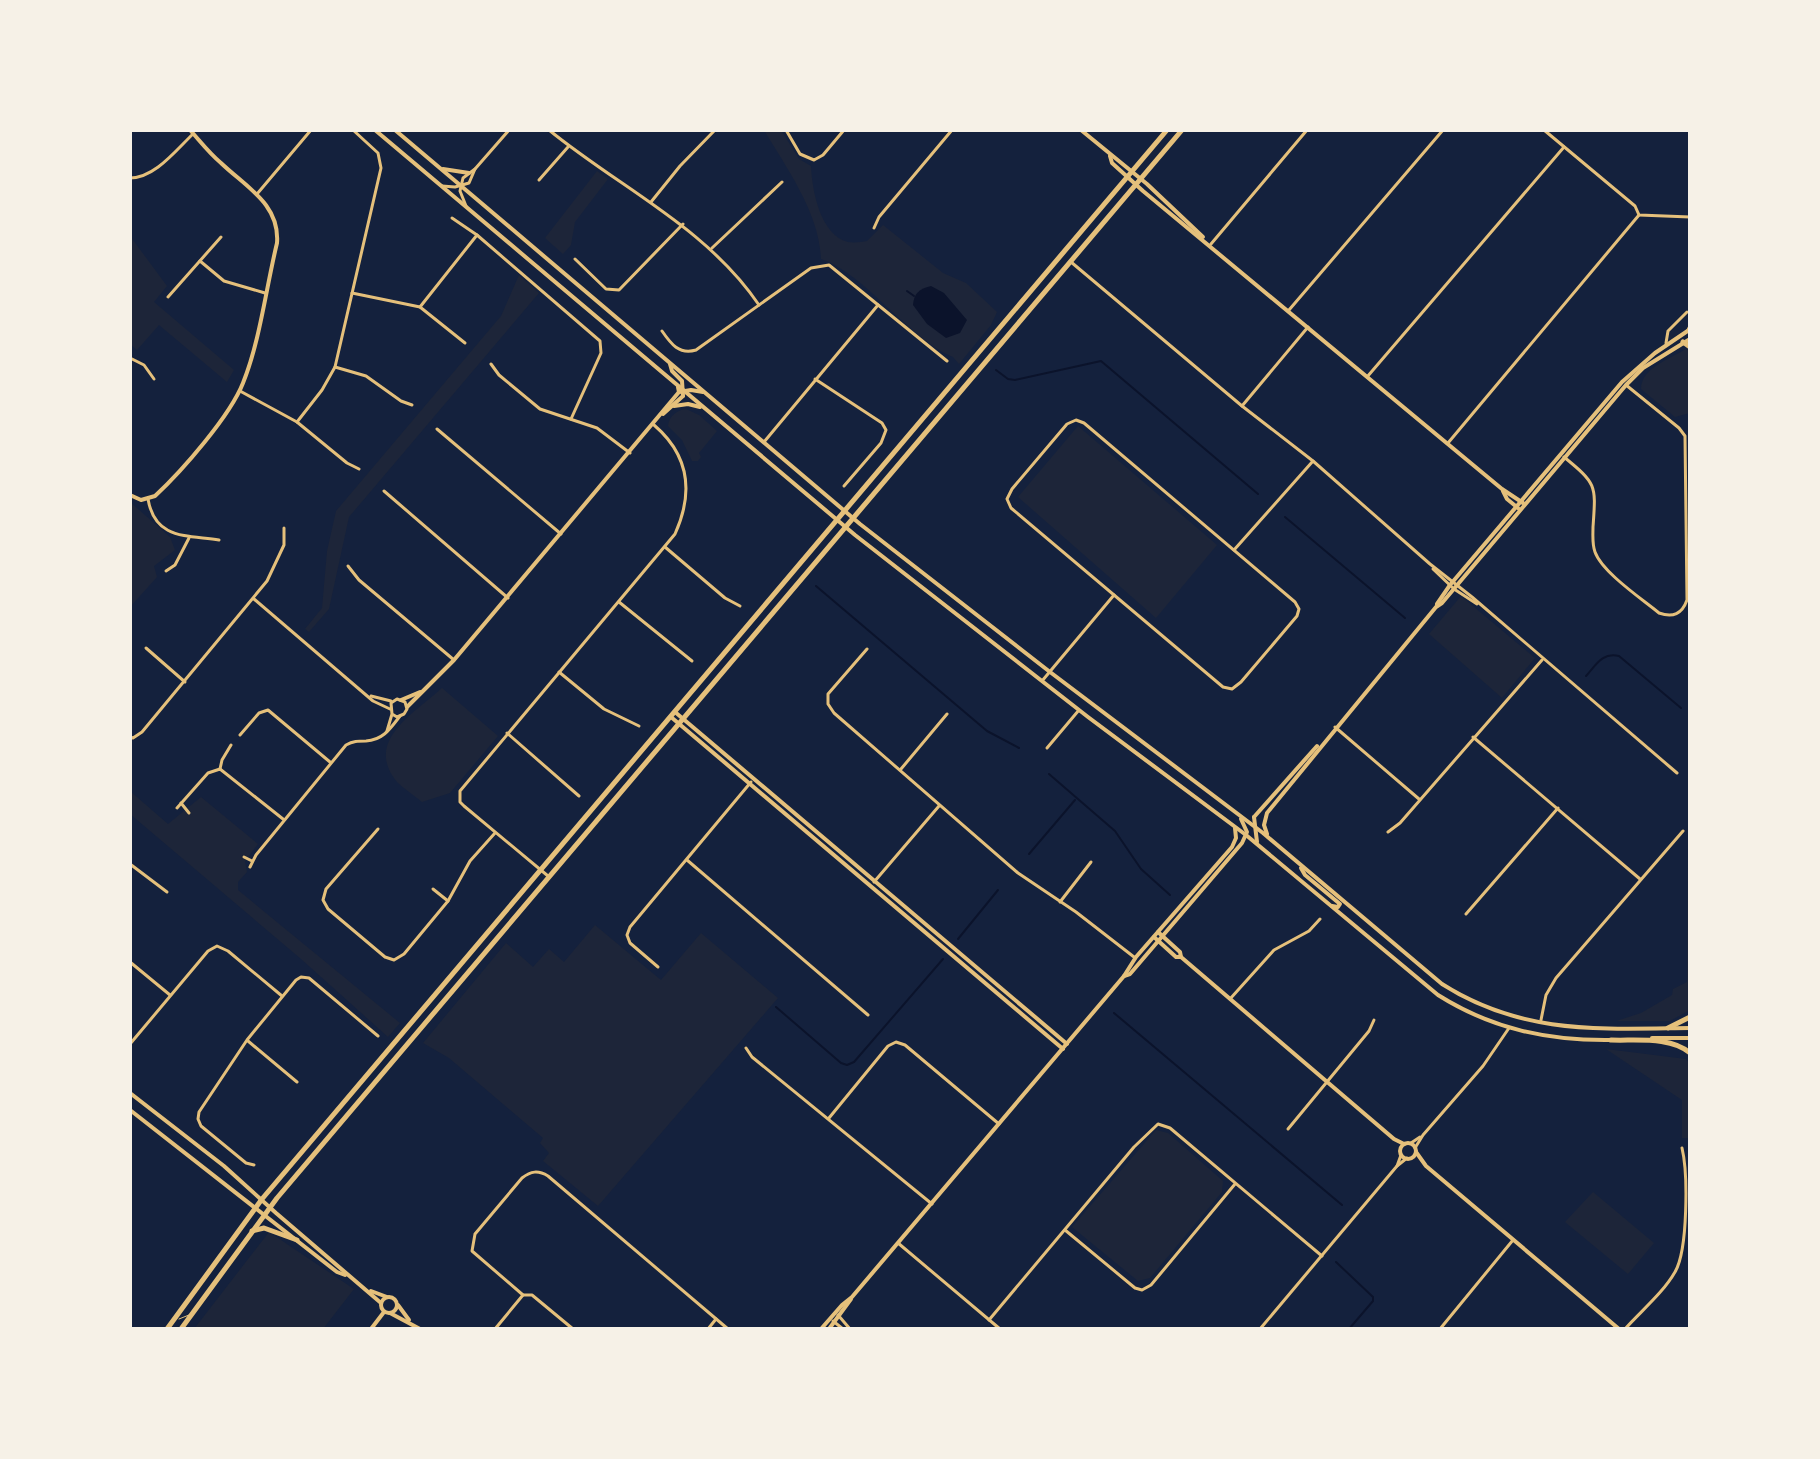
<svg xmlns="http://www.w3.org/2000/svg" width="1820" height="1459" font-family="Figtree,sans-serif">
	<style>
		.green { fill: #1d2539 }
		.water { fill: #0b132b }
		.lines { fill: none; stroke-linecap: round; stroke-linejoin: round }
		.stream { stroke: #0b132b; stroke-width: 2 }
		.service { stroke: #e5c07b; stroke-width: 1 }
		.minor { stroke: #e5c07b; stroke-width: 3 }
		.tertiary { stroke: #e5c07b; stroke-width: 4 }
		.secondary { stroke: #e5c07b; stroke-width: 4 }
		.primary { stroke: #e5c07b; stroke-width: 5 }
		.trunk { stroke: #e5c07b; stroke-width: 5 }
	</style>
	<rect width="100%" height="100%" fill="#14213d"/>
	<g class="green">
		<path d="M764 130H781L799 159 811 166C812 190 820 235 848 242 854 243 862 242 867 241L883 225 943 273 966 283 997 312 991 325 959 364 953 357C907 338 866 274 821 259 819 212 787 169 764 130Z"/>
		<polygon points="597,171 608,179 575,222 571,245 563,254 545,238"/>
		<polygon points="130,236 167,286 154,302 234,370 227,382 159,325 137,350 130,344"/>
		<polygon points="519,275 539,293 349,517 329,609 309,632 305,629 322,608 327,551 336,511 501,316"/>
		<path d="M1686 349 1690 351V413L1675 417 1641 389C1641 368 1670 359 1686 349Z"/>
		<path d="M686 409 699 415 717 431 699 453 701 457 698 461H692L682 440 668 426C669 416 677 410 686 409Z"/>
		<polygon points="1078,426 1217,545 1156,618 1018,497"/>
		<polygon points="130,502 170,537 175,550 154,566 157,577 130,607"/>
		<polygon points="1461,596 1535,658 1502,698 1429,634"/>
		<path d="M442 688 498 736 450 793 422 802C414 795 404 789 397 782 363 741 415 713 442 688Z"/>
		<polygon points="130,791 168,824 201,797 258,844 245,861 247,872 238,882 238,890 400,1023 388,1037 301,959 130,814"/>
		<polygon points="1688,848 1690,1010 1670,1021 1616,1021 1641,1013 1672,995 1673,989 1687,982"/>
		<polygon points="595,925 661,980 701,933 778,998 598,1206 543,1161 549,1153 540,1143 543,1138 449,1058 423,1043 506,943 533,967 549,949 564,962"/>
		<polygon points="1606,1049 1686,1059 1690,1064 1690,1138 1682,1138 1682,1100"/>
		<polygon points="1156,1130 1168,1133 1223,1181 1222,1192 1150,1278 1138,1281 1072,1227"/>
		<polygon points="1593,1192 1654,1243 1628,1274 1565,1222"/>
		<polygon points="269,1232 354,1289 323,1329 194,1329"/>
	</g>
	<path class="water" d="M931 286 944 293 967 320 960 333 946 338 927 324 913 305C914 293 919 289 931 286Z"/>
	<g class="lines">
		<g class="stream">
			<polyline points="907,291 914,296"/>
			<polyline points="996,370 1008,379 1015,380 1101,361 1258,494"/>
			<polyline points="1285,517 1405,618"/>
			<polyline points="816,586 987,731 1019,748"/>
			<path d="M1586 676C1596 665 1602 652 1619 656L1681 708"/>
			<polyline points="1049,774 1115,831 1141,869 1170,895"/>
			<polyline points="1029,854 1075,800"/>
			<polyline points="958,939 998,890"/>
			<polyline points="776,1007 841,1063 847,1065 854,1062 943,959"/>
			<polyline points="1114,1013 1342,1205"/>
			<polyline points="1336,1262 1373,1297 1373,1301 1349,1329"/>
		</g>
		<polyline class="service" points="179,1319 189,1315"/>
		<g class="minor">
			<path d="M549 130C620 188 706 227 759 305"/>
			<polyline points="786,130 800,154 814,160 823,155 844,130"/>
			<polyline points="1544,130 1635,206 1639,215 1690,217"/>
			<path d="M130 178C155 178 176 150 193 134"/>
			<polyline points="539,180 568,147"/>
			<polyline points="442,186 455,187 469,183 475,169"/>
			<polyline points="257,194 311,130"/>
			<polyline points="651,202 680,166 715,130"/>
			<polyline points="466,206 460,191 463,178 475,169 509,130"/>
			<polyline points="452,218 477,235 600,341 601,353 571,419"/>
			<polyline points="874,228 879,217 952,130"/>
			<polyline points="1211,244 1307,130"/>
			<polyline points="712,248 782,182"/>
			<polyline points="575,259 606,289 619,290 683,224"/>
			<polyline points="200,261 224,281 265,293"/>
			<polyline points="1071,262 1242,406 1313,461 1430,564 1472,597 1677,773"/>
			<polyline points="352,293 420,307 465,343"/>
			<polyline points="168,297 221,237"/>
			<polyline points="420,307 477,235"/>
			<polyline points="1289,310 1443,130"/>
			<path d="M662 331C671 344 679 355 696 350L811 268 829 265 947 361"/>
			<polyline points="1666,343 1668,331 1687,312"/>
			<polyline points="130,358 144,365 154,379"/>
			<polyline points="491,364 499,375 540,409 597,428 630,453"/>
			<polyline points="335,367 366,376 401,401 412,405"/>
			<polyline points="1367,377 1564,147"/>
			<polyline points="815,379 882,423 886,430 881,443 844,486"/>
			<polyline points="240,391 297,422 347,463 359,469"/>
			<polyline points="1242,406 1308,327"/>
			<polygon points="1076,420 1084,423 1295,602 1299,609 1297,616 1241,682 1232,689 1223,687 1011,508 1007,499 1012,489 1067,424"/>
			<polyline points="297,422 322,390 335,367 381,168 378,153 353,130"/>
			<polyline points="437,429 561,534"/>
			<polyline points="764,442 878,305"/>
			<polyline points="1448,443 1639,215"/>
			<path d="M1564 457C1597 484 1596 485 1593 527 1593 536 1592 544 1595 552 1602 572 1642 599 1659 613 1673 618 1682 614 1687 600L1685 436 1679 428 1626 385"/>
			<polyline points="384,491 508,598"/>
			<path d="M148 499C155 540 187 535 219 540"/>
			<polyline points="665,547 725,598 740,606"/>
			<polyline points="1234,550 1313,461"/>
			<polyline points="348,566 359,580 454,660"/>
			<polyline points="1433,569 1454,589 1477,604"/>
			<polyline points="166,571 175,565 189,538"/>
			<polyline points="254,599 373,701 390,709"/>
			<polyline points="619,602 692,661"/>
			<polyline points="146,648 185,682"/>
			<polyline points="867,649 828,694 828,704 834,713 1018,873 1076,912 1134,957"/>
			<polyline points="559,672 604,709 639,726"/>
			<polyline points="1042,681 1114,595"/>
			<polyline points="371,696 391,701"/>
			<polyline points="1335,727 1419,799"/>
			<polyline points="387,731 392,714 391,703 397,699 405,702 407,709 404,714 397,717 392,714"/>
			<polyline points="507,733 579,796"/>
			<polyline points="240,735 259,713 268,710 330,762"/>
			<polyline points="130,737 133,738 142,732 267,581 284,545 284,528"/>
			<polyline points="1473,737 1640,879"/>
			<polyline points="1047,748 1079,710"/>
			<polyline points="220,769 222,760 231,745"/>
			<polyline points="901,769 947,714"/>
			<polyline points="181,803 189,813"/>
			<polyline points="177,808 208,773 220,769 283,819"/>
			<polyline points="378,829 326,889 323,900 328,909 385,957 394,960 404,954 448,901 470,861 495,833"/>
			<polyline points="1388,832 1400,823 1542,660"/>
			<polyline points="244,857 252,861"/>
			<polyline points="687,860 868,1015"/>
			<polyline points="130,864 167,892"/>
			<path d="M250 867 256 855 346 745C353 741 358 741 366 741 383 740 390 729 400 716"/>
			<path d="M548 876 464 806 460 802V791L675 534C694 492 689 455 654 425"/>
			<polyline points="874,882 939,806"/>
			<polyline points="433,889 448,901"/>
			<polyline points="1060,902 1091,862"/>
			<polyline points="1466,914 1558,808"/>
			<polyline points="130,962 170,995"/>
			<polyline points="658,967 630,943 627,935 630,927 751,782"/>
			<polyline points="1230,999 1274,950 1309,931 1320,919"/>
			<polyline points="1541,1020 1546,995 1556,978 1683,831"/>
			<polyline points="248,1041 297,1082"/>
			<polyline points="130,1044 208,951 217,946 228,951 282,996"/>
			<polyline points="746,1048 752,1057 932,1204"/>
			<polyline points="829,1118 888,1046 896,1042 905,1045 999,1124"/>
			<polyline points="1288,1129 1369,1031 1374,1020"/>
			<polyline points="1411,1143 1420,1137"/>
			<polyline points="1415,1148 1423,1135 1483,1066 1509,1028"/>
			<polyline points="254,1165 246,1163 201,1126 198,1119 199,1112 247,1040 296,980 301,977 309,978 378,1036"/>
			<polyline points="1397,1166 1401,1155"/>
			<polyline points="1065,1230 1135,1288 1142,1290 1151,1285 1235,1184"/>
			<polyline points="898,1243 1000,1329"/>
			<polyline points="838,1315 850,1329"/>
			<polyline points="989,1320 1134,1147 1158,1124 1170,1128 1322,1256"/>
			<polyline points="833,1321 843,1329"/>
			<polyline points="495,1329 523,1295"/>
			<path d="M573 1329 532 1295H523L472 1251 475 1234 522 1178C531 1171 538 1170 548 1176L728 1329"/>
			<polyline points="708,1329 716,1319"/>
			<polyline points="1260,1329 1397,1166 1407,1158"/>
			<polyline points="1440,1329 1513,1240"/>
			<path d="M1625 1329C1641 1311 1663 1293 1675 1272 1688 1250 1688 1173 1682 1148"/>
		</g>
		<g class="tertiary">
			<polyline points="1081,130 1147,184 1203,237"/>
			<polyline points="1110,156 1112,163 1143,191 1502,489 1523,503"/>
			<polyline points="663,414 683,396"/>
			<polyline points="1503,491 1507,499 1518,508"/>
			<path d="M130 495 141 500 155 496C182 471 230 416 243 383 260 341 266 288 277 243 280 204 246 187 221 163 209 153 200 141 190 130"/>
			<polyline points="401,700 420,692"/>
			<polyline points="407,707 454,660 679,392"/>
			<polyline points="675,712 1067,1044"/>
			<polyline points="671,717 1063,1049"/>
			<polyline points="1158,932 1180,952 1181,957 1394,1139 1404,1144"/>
			<polyline points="1154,937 1176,957 1181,957"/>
			<circle cx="1408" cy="1151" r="8"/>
			<polyline points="1416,1152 1426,1166 1619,1329"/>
			<circle cx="389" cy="1305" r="8"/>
			<polyline points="398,1305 409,1320"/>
			<polyline points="390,1313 420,1329"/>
			<polyline points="371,1329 384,1312"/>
		</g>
		<g class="secondary">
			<path d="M375 130 855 535 1088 717 1246 835 1438 995C1492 1029 1548 1041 1612 1040"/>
			<path d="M395 130 860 524 1050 672 1263 833 1442 984C1522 1035 1600 1029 1690 1028"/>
			<polyline points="443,169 469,173"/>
			<polyline points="670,364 672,371 682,381 683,396"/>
			<polyline points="678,387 679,392 691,390 703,392"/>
			<polyline points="674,406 688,404 700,407"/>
			<polyline points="1437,604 1450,585 1622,382 1655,353 1689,330"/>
			<polyline points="1254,817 1317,746"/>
			<polyline points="1254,817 1257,842"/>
			<polyline points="1267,834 1264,825 1267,813 1436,607 1442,603 1626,385 1643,368 1690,339"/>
			<polyline points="1301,868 1305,875 1340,904 1338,907 1332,906"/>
			<polyline points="1124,976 1130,974 1242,843 1247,832 1241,819"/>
			<polyline points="1652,1038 1690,1038"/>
			<polyline points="130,1093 224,1166 276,1213 381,1303"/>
			<polyline points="130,1110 337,1272 345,1275"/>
			<polyline points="371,1291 387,1297"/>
			<polyline points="821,1329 842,1305 852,1297 1124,976 1136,957 1232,847 1236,838 1235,828"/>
			<polyline points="829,1329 851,1299"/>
		</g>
		<g class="primary">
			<polyline points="252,1231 264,1228 297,1240"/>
			<polyline points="167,1329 262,1199 1167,130"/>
			<polyline points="181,1329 277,1198 1182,130"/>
		</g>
		<g class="trunk">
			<polyline points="1689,330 1690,328"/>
			<polyline points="1683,342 1690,347"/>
			<polyline points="1668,1028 1690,1017"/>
			<path d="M1611 1040C1635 1041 1671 1036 1690 1053"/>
		</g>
	</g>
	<rect width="1820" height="1459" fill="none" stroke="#f6f1e7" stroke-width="264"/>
</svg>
